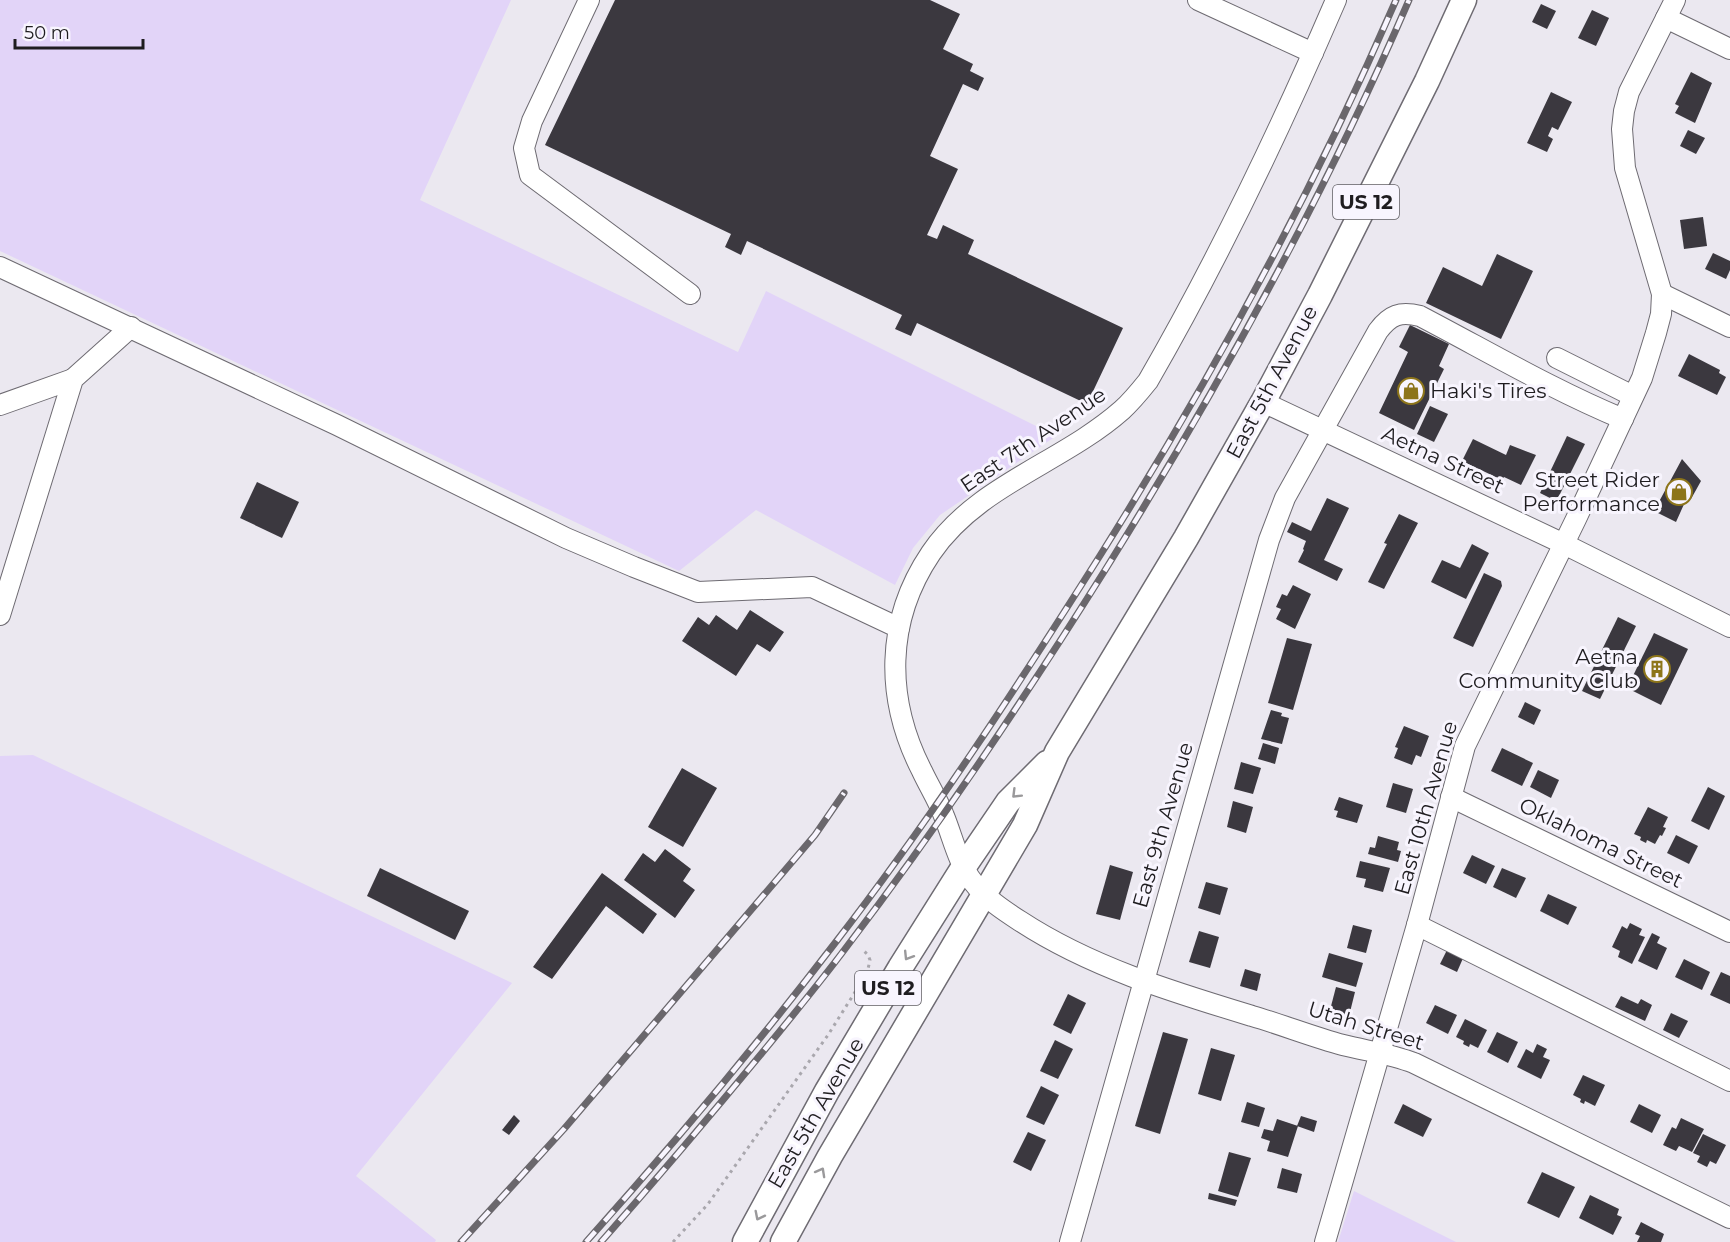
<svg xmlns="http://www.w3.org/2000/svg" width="1730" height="1242" font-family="Montserrat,sans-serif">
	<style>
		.green { fill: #e2d4f8 }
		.building { fill: #3b383f }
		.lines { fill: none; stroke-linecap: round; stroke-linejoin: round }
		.minor-casing { stroke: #6e6b72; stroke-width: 22 }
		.major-casing { stroke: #6e6b72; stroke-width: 27 }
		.path { stroke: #a9a7ad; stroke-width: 3; stroke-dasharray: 3 4.5; stroke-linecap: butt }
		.minor { stroke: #fff; stroke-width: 20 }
		.major { stroke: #fff; stroke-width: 24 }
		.rail-casing { stroke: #6a676c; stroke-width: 7 }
		.rail { stroke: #f8f5fe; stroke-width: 4.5; stroke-dasharray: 14; stroke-linecap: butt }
		.oneway { stroke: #9a999b }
		.labels { text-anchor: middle; stroke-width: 6; stroke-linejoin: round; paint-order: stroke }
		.shield { fill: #f8f5fe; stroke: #605e63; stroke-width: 1.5 }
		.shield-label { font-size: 20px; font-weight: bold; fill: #1f1d20 }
		.street-label { font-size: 21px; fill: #1f1d20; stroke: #f8f5fe }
		.poi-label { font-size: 21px; fill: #1f1d20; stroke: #f8f5fe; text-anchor: end }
	</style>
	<rect width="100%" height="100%" fill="#ebe8f0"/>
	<g class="green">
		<polygon points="0,0 511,0 420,200 738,352 766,291 1056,436 940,515 913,548 895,585 756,510 679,571 0,251"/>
		<polygon points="33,755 512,983 356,1176 436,1240 435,1242 0,1242 0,756"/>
		<polygon points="1354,1191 1456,1242 1338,1242"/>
	</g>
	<g class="building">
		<polygon points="615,0 930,0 960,14 943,49 973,64 970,71 984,78 978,91 963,84 930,156 958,169 927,235 937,239 943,225 974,240 968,254 1123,328 1087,404 917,323 911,336 895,329 902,315 747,241 741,255 725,247 731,234 545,145"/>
		<polygon points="1541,4 1556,11 1547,29 1532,22"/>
		<polygon points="1592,10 1609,18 1596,46 1578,38"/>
		<polygon points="1691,72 1712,83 1695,123 1675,113 1679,106 1675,104"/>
		<polygon points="1551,92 1572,102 1558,130 1552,127 1548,136 1553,139 1547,152 1527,143"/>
		<polygon points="1688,130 1705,138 1696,154 1680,146"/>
		<polygon points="1703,217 1707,246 1684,249 1680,220"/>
		<polygon points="1713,253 1730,261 1730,270 1726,279 1705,269"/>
		<polygon points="1497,254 1533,271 1501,339 1426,303 1443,267 1482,286"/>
		<polygon points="1410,325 1449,344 1439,366 1444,369 1414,430 1379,413 1408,352 1399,347"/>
		<polygon points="1689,354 1720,370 1719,373 1726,377 1717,395 1678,376"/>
		<polygon points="1430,406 1448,414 1434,442 1417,434"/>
		<polygon points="1567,436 1585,444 1558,498 1554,500 1540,493"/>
		<polygon points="1473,439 1506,455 1510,445 1536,455 1521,485 1504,477 1502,480 1462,461"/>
		<polygon points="1682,459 1701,481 1691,499 1685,502 1676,522 1654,511"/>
		<polygon points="257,482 299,502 282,538 240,518"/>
		<polygon points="1327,498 1349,508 1324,560 1343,569 1337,581 1298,562 1304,550 1303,549 1306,541 1287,532 1292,522 1311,531"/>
		<polygon points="1399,514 1418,523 1384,589 1368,582 1387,544 1384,543"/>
		<polygon points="1472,544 1489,553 1466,599 1431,582 1442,560 1460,568"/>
		<polygon points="1484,573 1501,581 1502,586 1473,647 1453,638"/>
		<polygon points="1293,585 1311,594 1295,629 1276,619 1281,609 1276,607 1282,594 1287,596"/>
		<polygon points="750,610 784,632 770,652 757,644 736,676 682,641 698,617 709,625 716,615 737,630"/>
		<polygon points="1618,617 1636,626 1600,699 1582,691"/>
		<polygon points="1654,633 1688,649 1661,705 1627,688"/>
		<polygon points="1287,638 1312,644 1293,710 1268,703"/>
		<polygon points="1525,702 1541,710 1534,725 1518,717"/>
		<polygon points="1271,710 1282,713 1281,716 1289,718 1282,744 1261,739"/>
		<polygon points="1404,726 1429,736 1421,757 1416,755 1412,765 1394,758 1398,748 1395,747"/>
		<polygon points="1263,743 1279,748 1275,764 1258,759"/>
		<polygon points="1502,748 1533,763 1522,786 1491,771"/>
		<polygon points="1241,762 1261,768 1253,794 1234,789"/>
		<polygon points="682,768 717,788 683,847 648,827"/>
		<polygon points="1538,770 1559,780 1551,798 1530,787"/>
		<polygon points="1393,783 1413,789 1406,813 1386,807"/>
		<polygon points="1708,787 1725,796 1709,830 1691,821"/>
		<polygon points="1339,797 1363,805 1357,823 1336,817 1338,811 1334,810"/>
		<polygon points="1233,801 1253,807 1246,833 1227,827"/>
		<polygon points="1648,807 1668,817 1663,827 1666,828 1662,836 1660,835 1655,844 1647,840 1646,843 1640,840 1641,837 1634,834"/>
		<polygon points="1676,835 1698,846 1689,864 1667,853"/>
		<polygon points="1378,836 1399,842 1397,850 1401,851 1398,862 1368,854 1370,847 1375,848"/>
		<polygon points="665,849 691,869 683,881 695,890 675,918 624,880 643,853 655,862"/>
		<polygon points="1472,855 1495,866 1486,884 1463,873"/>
		<polygon points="1360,861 1390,868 1383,892 1364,887 1366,879 1356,877"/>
		<polygon points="1110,865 1133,872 1120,920 1096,914"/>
		<polygon points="380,868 469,911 455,940 367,896"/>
		<polygon points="1502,868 1526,878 1516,898 1493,887"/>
		<polygon points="602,873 657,914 643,934 606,906 552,979 533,967"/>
		<polygon points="1206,882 1228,888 1220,915 1198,908"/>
		<polygon points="1548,894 1577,907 1568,925 1540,911"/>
		<polygon points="1630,923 1642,929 1639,935 1645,937 1632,964 1618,957 1620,951 1612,947 1622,926 1627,929"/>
		<polygon points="1353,925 1372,930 1366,953 1347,948"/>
		<polygon points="1199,931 1219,937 1210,968 1189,962"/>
		<polygon points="1652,933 1660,937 1657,943 1667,948 1657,970 1638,961"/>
		<polygon points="1448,948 1464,956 1457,972 1440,964"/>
		<polygon points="1329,953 1363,963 1356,987 1322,977"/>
		<polygon points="1684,959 1710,972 1702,990 1675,977"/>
		<polygon points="1245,969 1261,974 1257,991 1240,986"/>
		<polygon points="1721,972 1730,976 1730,1004 1710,995"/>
		<polygon points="1336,987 1355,992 1349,1016 1330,1010"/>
		<polygon points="1068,994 1086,1003 1071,1034 1053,1025"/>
		<polygon points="1621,996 1638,1004 1641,999 1652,1005 1645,1021 1615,1007"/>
		<polygon points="1435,1005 1457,1015 1448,1034 1426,1023"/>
		<polygon points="1671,1013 1688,1021 1679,1038 1663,1030"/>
		<polygon points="1465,1019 1487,1030 1478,1048 1470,1044 1469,1047 1463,1044 1464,1041 1456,1037"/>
		<polygon points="1163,1032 1188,1039 1160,1134 1135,1126"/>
		<polygon points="1497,1032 1518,1042 1508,1063 1487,1052"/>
		<polygon points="1055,1040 1073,1049 1058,1079 1040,1071"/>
		<polygon points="1537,1044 1547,1049 1543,1057 1550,1060 1541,1079 1517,1067 1526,1049 1533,1053"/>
		<polygon points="1211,1048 1235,1055 1221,1101 1198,1094"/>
		<polygon points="1583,1075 1605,1085 1595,1106 1585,1101 1584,1104 1580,1102 1581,1099 1573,1095"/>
		<polygon points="1041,1086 1059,1095 1044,1125 1026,1117"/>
		<polygon points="1247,1102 1265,1108 1259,1127 1241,1122"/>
		<polygon points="1403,1104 1432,1119 1423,1137 1394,1123"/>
		<polygon points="1639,1104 1661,1115 1652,1133 1630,1122"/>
		<polygon points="514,1115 520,1121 509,1135 502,1130"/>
		<polygon points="1301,1116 1317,1121 1314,1132 1297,1126"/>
		<polygon points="1681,1118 1704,1129 1692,1152 1679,1146 1676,1151 1663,1145 1672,1127 1676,1129"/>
		<polygon points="1277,1119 1298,1126 1288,1157 1267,1151 1270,1141 1261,1138 1264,1129 1273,1131"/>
		<polygon points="1028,1132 1046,1140 1031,1171 1013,1162"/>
		<polygon points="1703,1134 1726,1145 1716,1164 1710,1161 1707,1167 1697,1162 1700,1156 1693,1153"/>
		<polygon points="1229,1152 1251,1158 1238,1197 1218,1191"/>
		<polygon points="1282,1168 1302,1174 1297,1193 1277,1188"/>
		<polygon points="1542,1172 1575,1187 1559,1218 1527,1203"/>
		<polygon points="1209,1193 1237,1200 1235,1206 1208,1199"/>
		<polygon points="1590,1195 1619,1209 1617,1215 1622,1217 1613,1235 1579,1218"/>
		<polygon points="1641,1222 1664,1234 1661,1242 1637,1242 1640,1236 1635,1234"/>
	</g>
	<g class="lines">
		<defs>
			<g id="minor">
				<polyline points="589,0 532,121 524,148 530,175 690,294"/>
				<polyline points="1198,0 1313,53"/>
				<path d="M1336 0C1280 130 1219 258 1148 381 1140 391 1132 401 1122 410 1062 463 977 485 931 553 885 621 885 699 922 771 929 786 938 800 944 816 953 838 958 863 973 882 985 898 1003 910 1020 921 1090 967 1173 992 1252 1016 1283 1025 1313 1037 1343 1045 1367 1051 1391 1054 1414 1063L1730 1218"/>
				<polyline points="1666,18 1730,49"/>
				<polyline points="0,267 337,425 566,538 634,567 698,592 812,587 899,628"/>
				<polyline points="1662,294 1730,327"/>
				<polyline points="1557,358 1633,396"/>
				<polyline points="1263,402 1564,544 1730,627"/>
				<polyline points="0,405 73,379"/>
				<polyline points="0,615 73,379 131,327"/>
				<polyline points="1451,797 1730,932"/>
				<polyline points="1417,925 1730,1081"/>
				<path d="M1070 1242 1269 540 1285 498 1378 331C1390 315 1400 311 1420 316 1487 351 1553 390 1623 419"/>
				<polyline points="1325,1242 1417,925 1465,746 1576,519 1642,378 1656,333 1661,314 1662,294 1625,168 1622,129 1624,111 1629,92 1675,0"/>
			</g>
			<g id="major">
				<polyline points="745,1242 827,1091 900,968 963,868 1008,802 1047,763"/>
				<polyline points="783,1242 830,1156 1025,825 1057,752 1186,538 1263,402 1320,295 1427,81 1464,0"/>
			</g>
		</defs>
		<use href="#minor" class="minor-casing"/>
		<use href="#major" class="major-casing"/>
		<polyline class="path" points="673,1242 708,1204 828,1035 857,989 868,969 870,960 868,955 863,950"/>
		<use href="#minor" class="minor"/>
		<use href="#major" class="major"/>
		<defs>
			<g id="rail">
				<polyline points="461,1242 564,1129 815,835 844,793"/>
				<path d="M586 1242C672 1146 756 1046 835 943 931 819 1017 687 1101 554 1212 377 1313 192 1396 0"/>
				<path d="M601 1242C662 1173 722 1102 780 1031 802 1004 824 977 845 949 939 826 1025 698 1107 567 1220 385 1324 197 1409 0"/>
			</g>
		</defs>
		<use href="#rail" class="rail-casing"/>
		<use href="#rail" class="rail"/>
	</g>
	<defs><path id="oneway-chevron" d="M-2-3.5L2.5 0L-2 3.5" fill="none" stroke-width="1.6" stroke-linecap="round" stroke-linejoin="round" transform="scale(1.5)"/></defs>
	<g class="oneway">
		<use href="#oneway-chevron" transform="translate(1016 794) rotate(135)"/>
		<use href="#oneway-chevron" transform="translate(908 956) rotate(122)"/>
		<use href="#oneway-chevron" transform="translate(821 1172) rotate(-61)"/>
		<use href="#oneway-chevron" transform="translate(759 1216) rotate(117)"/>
	</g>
	<defs>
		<symbol id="shop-ring" viewBox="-11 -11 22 22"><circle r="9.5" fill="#f8f5fe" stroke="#8d751a" stroke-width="1.5"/><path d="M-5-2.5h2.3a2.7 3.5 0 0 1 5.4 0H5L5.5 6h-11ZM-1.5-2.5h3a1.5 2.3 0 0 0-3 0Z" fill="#8d751a"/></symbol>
		<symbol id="building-ring" viewBox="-11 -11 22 22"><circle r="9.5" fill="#f8f5fe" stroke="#8d751a" stroke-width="1.5"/><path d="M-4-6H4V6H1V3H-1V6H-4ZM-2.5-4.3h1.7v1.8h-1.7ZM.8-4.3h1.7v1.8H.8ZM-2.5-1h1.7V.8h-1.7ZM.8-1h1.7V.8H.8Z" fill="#8d751a"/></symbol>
	</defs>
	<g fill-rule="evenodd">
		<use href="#shop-ring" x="1396" y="376" width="30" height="30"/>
		<use href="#shop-ring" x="1664" y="477" width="30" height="30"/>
		<use href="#building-ring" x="1642" y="654" width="30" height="30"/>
	</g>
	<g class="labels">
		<g class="shield">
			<rect x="1333" y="185" width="66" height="34" rx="4.5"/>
			<rect x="855" y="971" width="66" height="34" rx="4.5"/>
		</g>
		<g class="shield-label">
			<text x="1366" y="209">US 12</text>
			<text x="888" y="995">US 12</text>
		</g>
		<g class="street-label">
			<text transform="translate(1272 382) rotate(-62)" y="7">East 5th Avenue</text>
			<text transform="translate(1033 440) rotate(-34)" y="7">East 7th Avenue</text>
			<text transform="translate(1443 460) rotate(25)" y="7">Aetna Street</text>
			<text transform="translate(1426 808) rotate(-74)" y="7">East 10th Avenue</text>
			<text transform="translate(1163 825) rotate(-74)" y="7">East 9th Avenue</text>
			<text transform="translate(1601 843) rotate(26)" y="7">Oklahoma Street</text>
			<text transform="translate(1366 1026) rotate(17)" y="7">Utah Street</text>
			<text transform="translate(816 1113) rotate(-60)" y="7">East 5th Avenue</text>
		</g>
		<g class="poi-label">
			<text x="1430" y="398" text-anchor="start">Haki's Tires</text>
			<text x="1660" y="487">Street Rider<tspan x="1660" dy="24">Performance</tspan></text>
			<text x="1638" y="664">Aetna<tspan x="1638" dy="24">Community Club</tspan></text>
		</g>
	</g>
	<path d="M15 39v9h128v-9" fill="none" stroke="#1f1d20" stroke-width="3"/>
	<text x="24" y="39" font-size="18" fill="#1f1d20" stroke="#f8f5fe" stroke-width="4.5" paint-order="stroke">50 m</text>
</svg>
